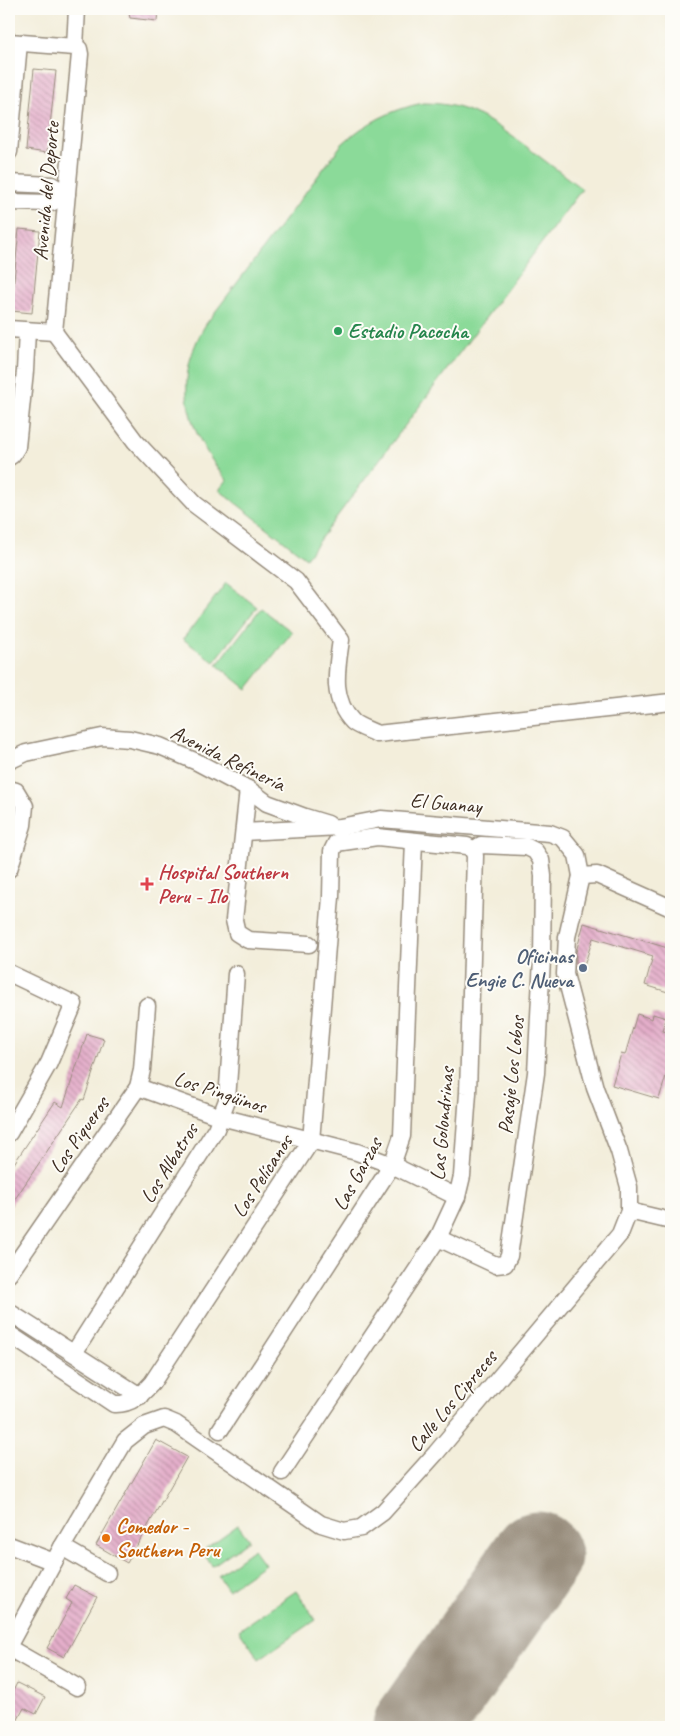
<svg xmlns="http://www.w3.org/2000/svg" width="680" height="1736" font-family="Caveat,sans-serif">
	<style>
		.green { fill: #8bda99; stroke: #63825c }
		.lines { fill: none; stroke-linecap: round; stroke-linejoin: round }
		.runway { stroke: #978c7c; stroke-width: 89 }
		.building { fill: url(#building-back-hatch) }
		.minor-casing { stroke: #978c7c; stroke-width: 19 }
		.minor { stroke: #fff; stroke-width: 16 }
		.leisure-dot { fill: #2e9e5b; stroke: #fdfcf7; stroke-width: 2 }
		.health-dot { fill: #e0444e; stroke: #fdfcf7; stroke-width: 2 }
		.service-dot { fill: #5c6f8a; stroke: #fdfcf7; stroke-width: 2 }
		.food-dot { fill: #e8710a; stroke: #fdfcf7; stroke-width: 2 }
		.labels { text-anchor: middle; stroke-width: 4; stroke-linejoin: round; paint-order: stroke }
		.street-label { font-size: 21px; fill: #3b2a1e; stroke: #fdfcf7 }
		.leisure-label { font-size: 21px; font-weight: bold; fill: #27864d; stroke: #fdfcf7; text-anchor: start }
		.health-label { font-size: 21px; font-weight: bold; fill: #be3a42; stroke: #fdfcf7; text-anchor: start }
		.service-label { font-size: 21px; font-weight: bold; fill: #4e5e75; stroke: #fdfcf7; text-anchor: end }
		.food-label { font-size: 21px; font-weight: bold; fill: #c56008; stroke: #fdfcf7; text-anchor: start }
	</style>
	<defs>
		<pattern id="building-back-hatch" width="6" height="6" patternUnits="userSpaceOnUse" patternTransform="scale(1.25)"><rect width="6" height="6" fill="#e4aeca"/><path d="M-1 5l2 2M0 0l6 6M5-1l2 2" fill="none" stroke="#ba8ea3"/></pattern>
	</defs>
	<rect width="100%" height="100%" fill="#fdfcf7"/>
	<filter id="ink" filterUnits="userSpaceOnUse"><feTurbulence type="fractalNoise" baseFrequency=".02" numOctaves="2"/><feDisplacementMap in="SourceGraphic" scale="10" xChannelSelector="R" yChannelSelector="G"/><feConvolveMatrix kernelMatrix="1 2 1 2 8 2 1 2 1" color-interpolation-filters="sRGB"/></filter>
	<filter id="wash" filterUnits="userSpaceOnUse"><feTurbulence type="fractalNoise" baseFrequency=".0096" numOctaves="4" result="noise"/><feDisplacementMap in="SourceGraphic" scale="20" xChannelSelector="R" yChannelSelector="G"/><feGaussianBlur stdDeviation="1.12" result="paint"/><feColorMatrix in="noise" values="0 0 0 0 0 0 0 0 0 0 0 0 0 0 0 0 0 1.4 0 .05"/><feComposite in="paint" operator="in"/></filter>
	<g filter="url(#wash)">
		<rect width="100%" height="100%" fill="#f3eedb"/>
		<g class="green">
			<path d="M423 103C469 103 492 122 527 147 545 161 564 175 582 189L306 558 219 490 227 480C187 432 171 381 206 324L342 144C365 123 393 109 423 103Z"/>
			<polygon points="226,583 257,607 214,662 183,639"/>
			<polygon points="261,608 292,632 247,689 217,665"/>
			<polygon points="238,1525 249,1540 212,1566 202,1551"/>
			<polygon points="254,1549 265,1564 228,1590 218,1575"/>
			<polygon points="296,1591 316,1620 259,1659 239,1630"/>
		</g>
		<g class="lines">
			<polyline class="runway" points="417,1727 537,1556"/>
		</g>
		<g id="blocks">
			<g class="building">
				<polygon points="128,9 158,9 157,21 130,18"/>
				<polygon points="34,69 56,71 47,153 26,150"/>
				<polygon points="19,229 40,231 32,313 11,311"/>
				<polygon points="584,923 671,949 671,993 645,985 653,956 593,938 584,966 576,964 576,952"/>
				<polygon points="637,1014 652,1019 653,1014 666,1018 663,1031 671,1033 671,1074 667,1073 659,1099 612,1085 621,1054 625,1055"/>
				<polygon points="87,1034 104,1039 84,1100 82,1099 9,1208 9,1171 55,1102 63,1107"/>
				<polygon points="156,1440 187,1457 127,1563 96,1545"/>
				<polygon points="74,1585 97,1597 64,1657 47,1648 72,1603 66,1599"/>
				<polygon points="17,1683 45,1697 36,1714 24,1708 16,1723 9,1719 9,1699"/>
			</g>
		</g>
	</g>
	<g filter="url(#ink)">
		<use href="#blocks" fill-opacity="0" stroke="#978c7c" stroke-width="1"/>
		<g class="lines">
			<defs>
				<g id="minor">
					<polyline points="9,42 75,47 79,49 80,54 54,332"/>
					<polyline points="75,47 77,9"/>
					<polyline points="9,152 19,43"/>
					<polyline points="9,183 52,185 67,194 51,203 9,202"/>
					<polyline points="9,329 54,332"/>
					<path d="M54 332 135 441 194 504 296 581 341 640C337 668 330 699 353 722 359 727 370 730 377 734L671 702"/>
					<polyline points="9,457 12,455 17,447 25,371 27,331"/>
					<polyline points="9,761 26,753 102,737 130,739 160,746 197,762 248,789 267,803 305,817 328,824"/>
					<polyline points="9,789 16,791 25,806 23,825 9,869"/>
					<polyline points="248,789 234,920 237,933 248,940 309,944"/>
					<polyline points="581,876 597,875 671,908"/>
					<polyline points="9,973 74,1004 49,1063 9,1133"/>
					<polyline points="138,1087 221,1117 357,1152 392,1165 457,1197"/>
					<polyline points="629,1211 671,1221"/>
					<polyline points="438,1238 496,1265 505,1264 509,1256 536,1073 542,959 543,876 541,860 535,851 527,847 481,845 473,850"/>
					<polyline points="9,1274 138,1087 142,1070 147,1006"/>
					<polyline points="9,1312 140,1396"/>
					<path d="M9 1334 114 1404C131 1405 141 1395 152 1383L311 1141 331 897 332 851 336 843 377 837 467 846 473 850"/>
					<polyline points="74,1353 216,1129 227,1100 236,974"/>
					<polyline points="220,1430 392,1165 402,1136 414,841"/>
					<polyline points="282,1472 438,1238 457,1197 462,1176 468,1093 475,856 473,850"/>
					<polyline points="9,1545 54,1562"/>
					<polyline points="62,1547 107,1573"/>
					<polyline points="9,1645 62,1547 125,1441 144,1426 164,1419 176,1424 321,1524 344,1531 361,1528 383,1512 436,1453 620,1234 629,1211 629,1187 619,1151 595,1088 565,974 567,937 581,876 577,855 563,838 550,833 381,819 340,827 244,832"/>
					<polyline points="9,1648 77,1687"/>
				</g>
			</defs>
			<use href="#minor" class="minor-casing"/>
			<use href="#minor" class="minor"/>
		</g>
	</g>
	<circle class="leisure-dot" cx="338" cy="331" r="5"/>
	<path class="health-dot" d="M144.5 876.5h5v5h5v5h-5v5h-5v-5h-5v-5h5z"/>
	<circle class="service-dot" cx="583" cy="968" r="5"/>
	<circle class="food-dot" cx="106" cy="1538" r="5"/>
	<g class="labels">
		<g class="street-label">
			<text transform="translate(46 191) rotate(-85)" y="7">Avenida del Deporte</text>
			<text transform="translate(228 758) rotate(26)" y="7">Avenida Refinería</text>
			<text transform="translate(446 803) rotate(5)" y="7">El Guanay</text>
			<text transform="translate(511 1075) rotate(-84)" y="7">Pasaje Los Lobos</text>
			<text transform="translate(220 1092) rotate(18)" y="7">Los Pingüinos</text>
			<text transform="translate(442 1124) rotate(-85)" y="7">Las Golondrinas</text>
			<text transform="translate(79 1135) rotate(-55)" y="7">Los Piqueros</text>
			<text transform="translate(169 1163) rotate(-58)" y="7">Los Albatros</text>
			<text transform="translate(357 1174) rotate(-61)" y="7">Las Garzas</text>
			<text transform="translate(262 1176) rotate(-57)" y="7">Los Pelícanos</text>
			<text transform="translate(452 1401) rotate(-50)" y="7">Calle Los Cipreces</text>
		</g>
		<g class="leisure-label">
			<text x="348" y="338">Estadio Pacocha</text>
		</g>
		<g class="health-label">
			<text x="158" y="879">Hospital Southern<tspan x="158" dy="24">Peru - Ilo</tspan></text>
		</g>
		<g class="service-label">
			<text x="573" y="963">Oficinas<tspan x="573" dy="24">Engie C. Nueva</tspan></text>
		</g>
		<g class="food-label">
			<text x="116" y="1533">Comedor -<tspan x="116" dy="24">Southern Peru</tspan></text>
		</g>
	</g>
	<rect width="680" height="1736" fill="none" stroke="#fdfcf7" stroke-width="30"/>
</svg>
